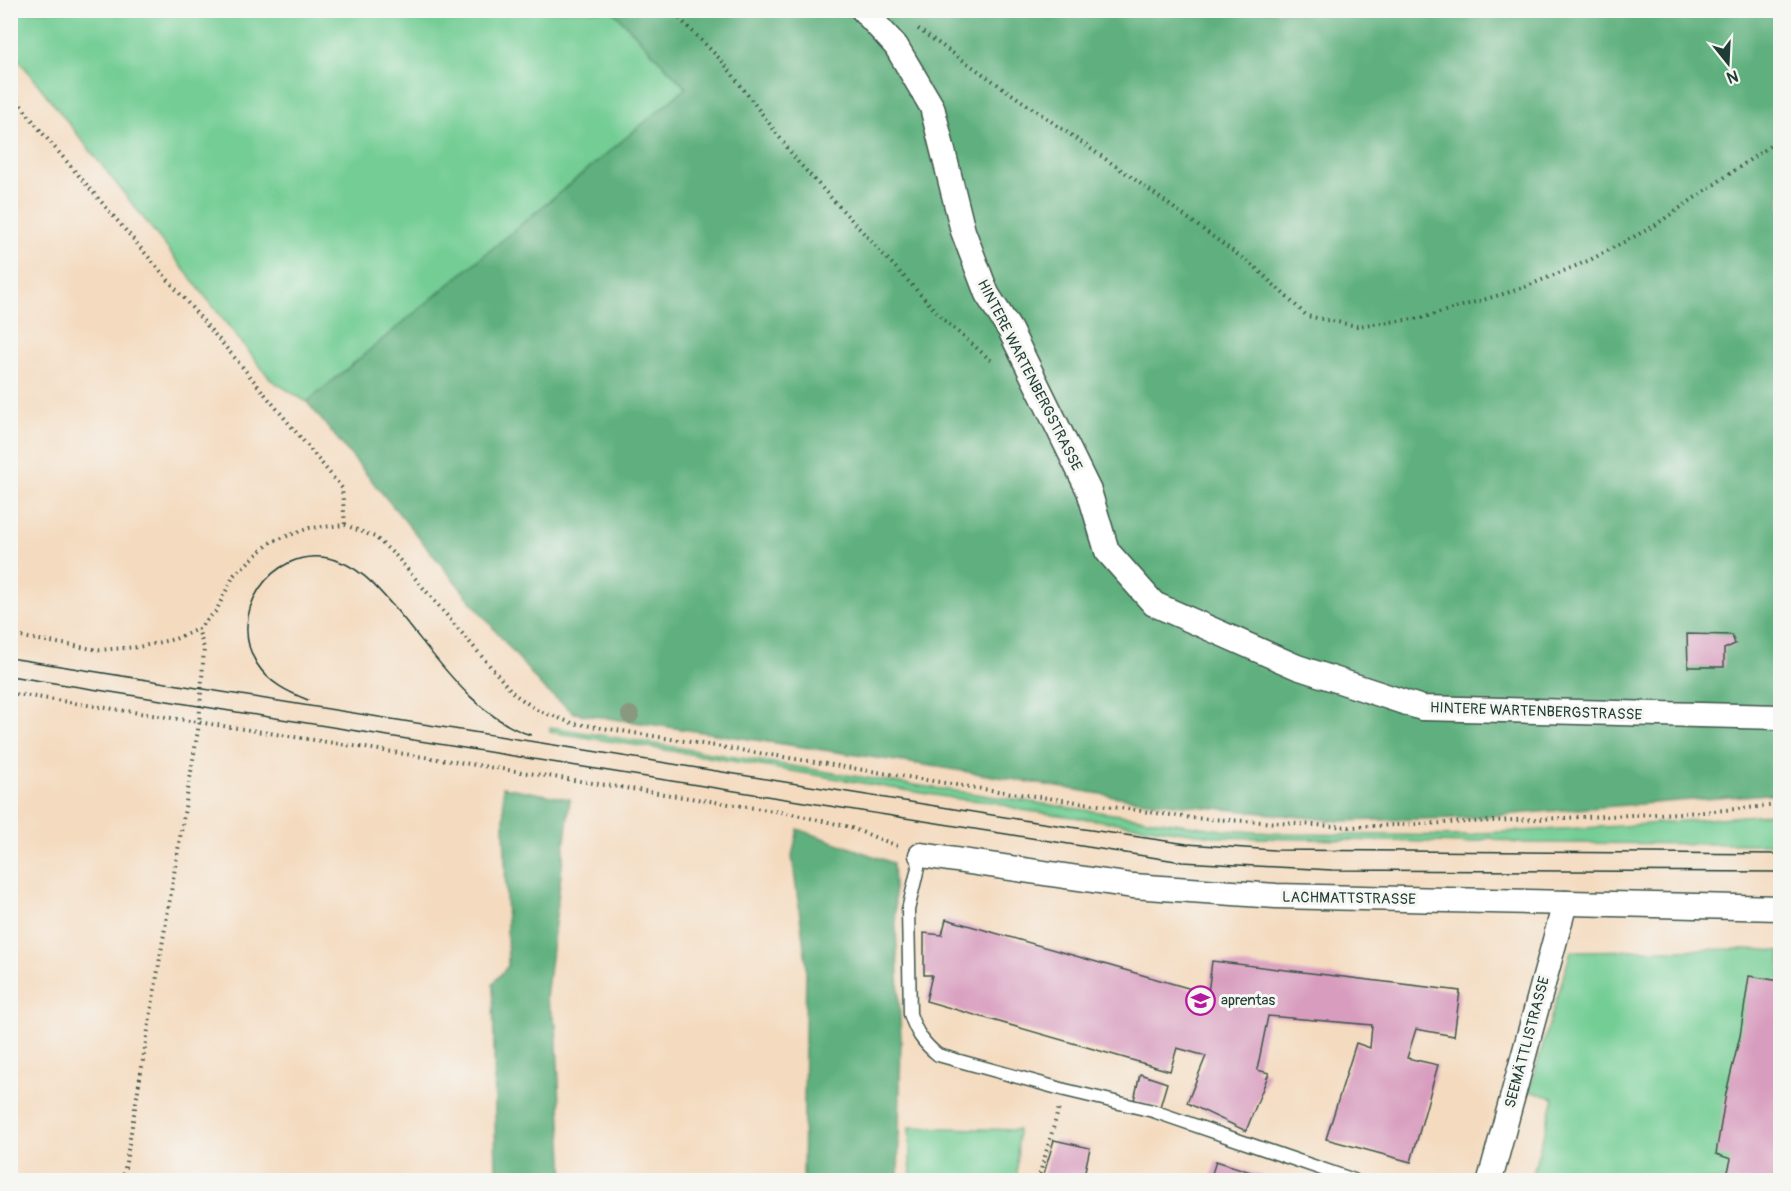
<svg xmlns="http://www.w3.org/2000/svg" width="1791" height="1191" font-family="Pangolin,sans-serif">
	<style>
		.green { fill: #73cd94; stroke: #498564; stroke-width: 1.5 }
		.forest { fill: #5eb07e; stroke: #3e7659; stroke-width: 1.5 }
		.building { fill: #d89cbe }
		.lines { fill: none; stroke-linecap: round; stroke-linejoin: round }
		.service-casing { stroke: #3f5549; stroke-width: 15 }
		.minor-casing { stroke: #3f5549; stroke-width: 27 }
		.path { stroke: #3f5549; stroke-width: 4; stroke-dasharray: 1.5 4.5; stroke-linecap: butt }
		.service { stroke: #fff; stroke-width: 12 }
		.minor { stroke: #fff; stroke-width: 24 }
		.tram { stroke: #1f3d34; stroke-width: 1.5 }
		.tree { fill: #8a9880 }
		.labels { text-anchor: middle; stroke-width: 6; stroke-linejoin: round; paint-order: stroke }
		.street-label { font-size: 15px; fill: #1f3d34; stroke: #f6f6f2 }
		.poi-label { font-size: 15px; fill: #1f3d34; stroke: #f6f6f2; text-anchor: start }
	</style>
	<rect width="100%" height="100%" fill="#f6f6f2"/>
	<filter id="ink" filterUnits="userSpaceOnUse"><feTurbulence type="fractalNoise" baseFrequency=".0167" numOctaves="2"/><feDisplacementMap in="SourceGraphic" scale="12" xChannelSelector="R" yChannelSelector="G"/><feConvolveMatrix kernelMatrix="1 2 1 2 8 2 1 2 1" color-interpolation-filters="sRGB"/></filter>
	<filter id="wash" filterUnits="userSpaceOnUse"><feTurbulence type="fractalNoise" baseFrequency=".008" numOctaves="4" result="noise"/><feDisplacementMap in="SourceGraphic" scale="24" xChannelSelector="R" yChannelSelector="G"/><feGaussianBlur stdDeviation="1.35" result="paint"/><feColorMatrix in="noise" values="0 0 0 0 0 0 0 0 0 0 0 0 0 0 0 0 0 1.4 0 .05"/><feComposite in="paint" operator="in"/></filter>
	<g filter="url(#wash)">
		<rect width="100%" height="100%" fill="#f4dbc0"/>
		<g class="green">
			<polygon points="11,11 613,11 686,88 307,402 271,380 11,50"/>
			<path d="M550 727 846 775 1222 830 1289 834 1470 836 1480 833 1622 826 1780 813V844L1516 843 1490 838 1469 843 1221 837 1021 810 994 802 958 799C822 777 687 752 550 732Z"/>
			<polygon points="1748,949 1780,951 1780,1180 1531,1180 1554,1098 1529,1091 1571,951"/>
			<polygon points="909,1127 1018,1130 1017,1180 911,1180"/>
		</g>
		<g class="forest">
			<polygon points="613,11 1780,11 1780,793 1464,818 1339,821 1137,800 938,767 574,713 542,687 307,402 686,88"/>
			<polygon points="503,787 570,799 546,999 556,1025 564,1180 496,1180 493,983 508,966"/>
			<polygon points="798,829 893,863 901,1039 898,1180 803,1180 806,961 792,856"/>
		</g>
		<g id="blocks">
			<g class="building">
				<polygon points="1687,634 1732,635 1735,644 1724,649 1724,667 1688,667"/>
				<polygon points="946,919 1195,990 1191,1000 1207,1002 1212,961 1460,991 1454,1036 1416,1029 1407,1058 1438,1065 1411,1162 1326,1139 1356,1043 1370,1048 1372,1025 1268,1016 1257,1070 1269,1073 1246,1131 1187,1103 1206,1056 1177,1048 1170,1071 926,1001 932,975 924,975 924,933 942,935"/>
				<polygon points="1749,976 1780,981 1780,1180 1726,1180 1731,1159 1716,1154 1726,1093 1740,1036"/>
				<polygon points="1140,1074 1167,1083 1160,1107 1134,1100"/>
				<polygon points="1054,1140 1090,1148 1083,1180 1042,1180"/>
				<polygon points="1216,1161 1263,1176 1262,1180 1210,1180"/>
			</g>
		</g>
	</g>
	<g filter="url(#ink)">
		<use href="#blocks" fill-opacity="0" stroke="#3f5549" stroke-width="1.5"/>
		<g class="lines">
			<defs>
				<path id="service" d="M921 855 908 910 910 1014C916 1032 923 1043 938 1055L1065 1090 1153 1111 1354 1180"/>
				<g id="minor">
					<polyline points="863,10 896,46 932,107 963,231 987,294 1010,330 1089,491 1107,551 1154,604 1297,667 1422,708 1780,717"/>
					<polyline points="921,855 1133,886 1276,896 1780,908"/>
					<polyline points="1490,1180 1565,903"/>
				</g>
			</defs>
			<use href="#service" class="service-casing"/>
			<use href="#minor" class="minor-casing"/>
			<g class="path">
				<polyline points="671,10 723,62 798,162 944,320 994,363"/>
				<polyline points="918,29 1130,176 1257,269 1307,316 1357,326 1421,318 1520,289 1590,260 1654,226 1780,139"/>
				<polyline points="10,91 44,135 240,364 342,488 345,525"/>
				<polyline points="10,635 99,650 138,647 175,639 198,629 216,611 234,575 271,542 309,528 345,525 375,537 396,556 514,694 537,710 572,723 976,788 1192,818 1350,827 1703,812 1780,805"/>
				<polyline points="10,693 787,813 846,826 898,846"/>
				<polyline points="123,1180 199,724 204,648 198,629"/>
				<polyline points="1038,1180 1059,1108"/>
			</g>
			<use href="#service" class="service"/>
			<use href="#minor" class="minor"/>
			<g class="tram">
				<polyline points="10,658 1029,821 1187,844 1274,850 1780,854"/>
				<polyline points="10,676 1182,862 1332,870 1780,872"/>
				<path d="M308 700C288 692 269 683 257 664 226 615 271 547 328 558 357 564 375 585 393 606 432 650 473 718 531 735"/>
			</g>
		</g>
		<circle class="tree" cx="630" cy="715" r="9"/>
	</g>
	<defs>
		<symbol id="school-ring" viewBox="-11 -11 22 22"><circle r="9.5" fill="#f6f6f2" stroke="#b5179e" stroke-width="1.5"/><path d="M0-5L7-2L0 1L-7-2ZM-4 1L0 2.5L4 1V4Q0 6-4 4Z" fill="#b5179e"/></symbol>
	</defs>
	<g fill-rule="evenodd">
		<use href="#school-ring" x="1184" y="984" width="33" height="33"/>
	</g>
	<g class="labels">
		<g class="street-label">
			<text transform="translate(1030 375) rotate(63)" y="5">HINTERE WARTENBERGSTRASSE</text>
			<text transform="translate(1536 711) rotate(2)" y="5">HINTERE WARTENBERGSTRASSE</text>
			<text transform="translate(1349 898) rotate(1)" y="5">LACHMATTSTRASSE</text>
			<text transform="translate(1527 1042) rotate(-75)" y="5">SEEMÄTTLISTRASSE</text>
		</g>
		<g class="poi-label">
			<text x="1221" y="1005">aprentas</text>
		</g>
	</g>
	<rect width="1791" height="1191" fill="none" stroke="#f6f6f2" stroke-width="36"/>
	<g transform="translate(1728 63) rotate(162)" stroke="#f6f6f2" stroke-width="4.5" paint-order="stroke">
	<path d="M0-4.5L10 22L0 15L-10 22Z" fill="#1f3d34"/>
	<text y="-9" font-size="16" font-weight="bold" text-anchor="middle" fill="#1f3d34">N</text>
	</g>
</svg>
